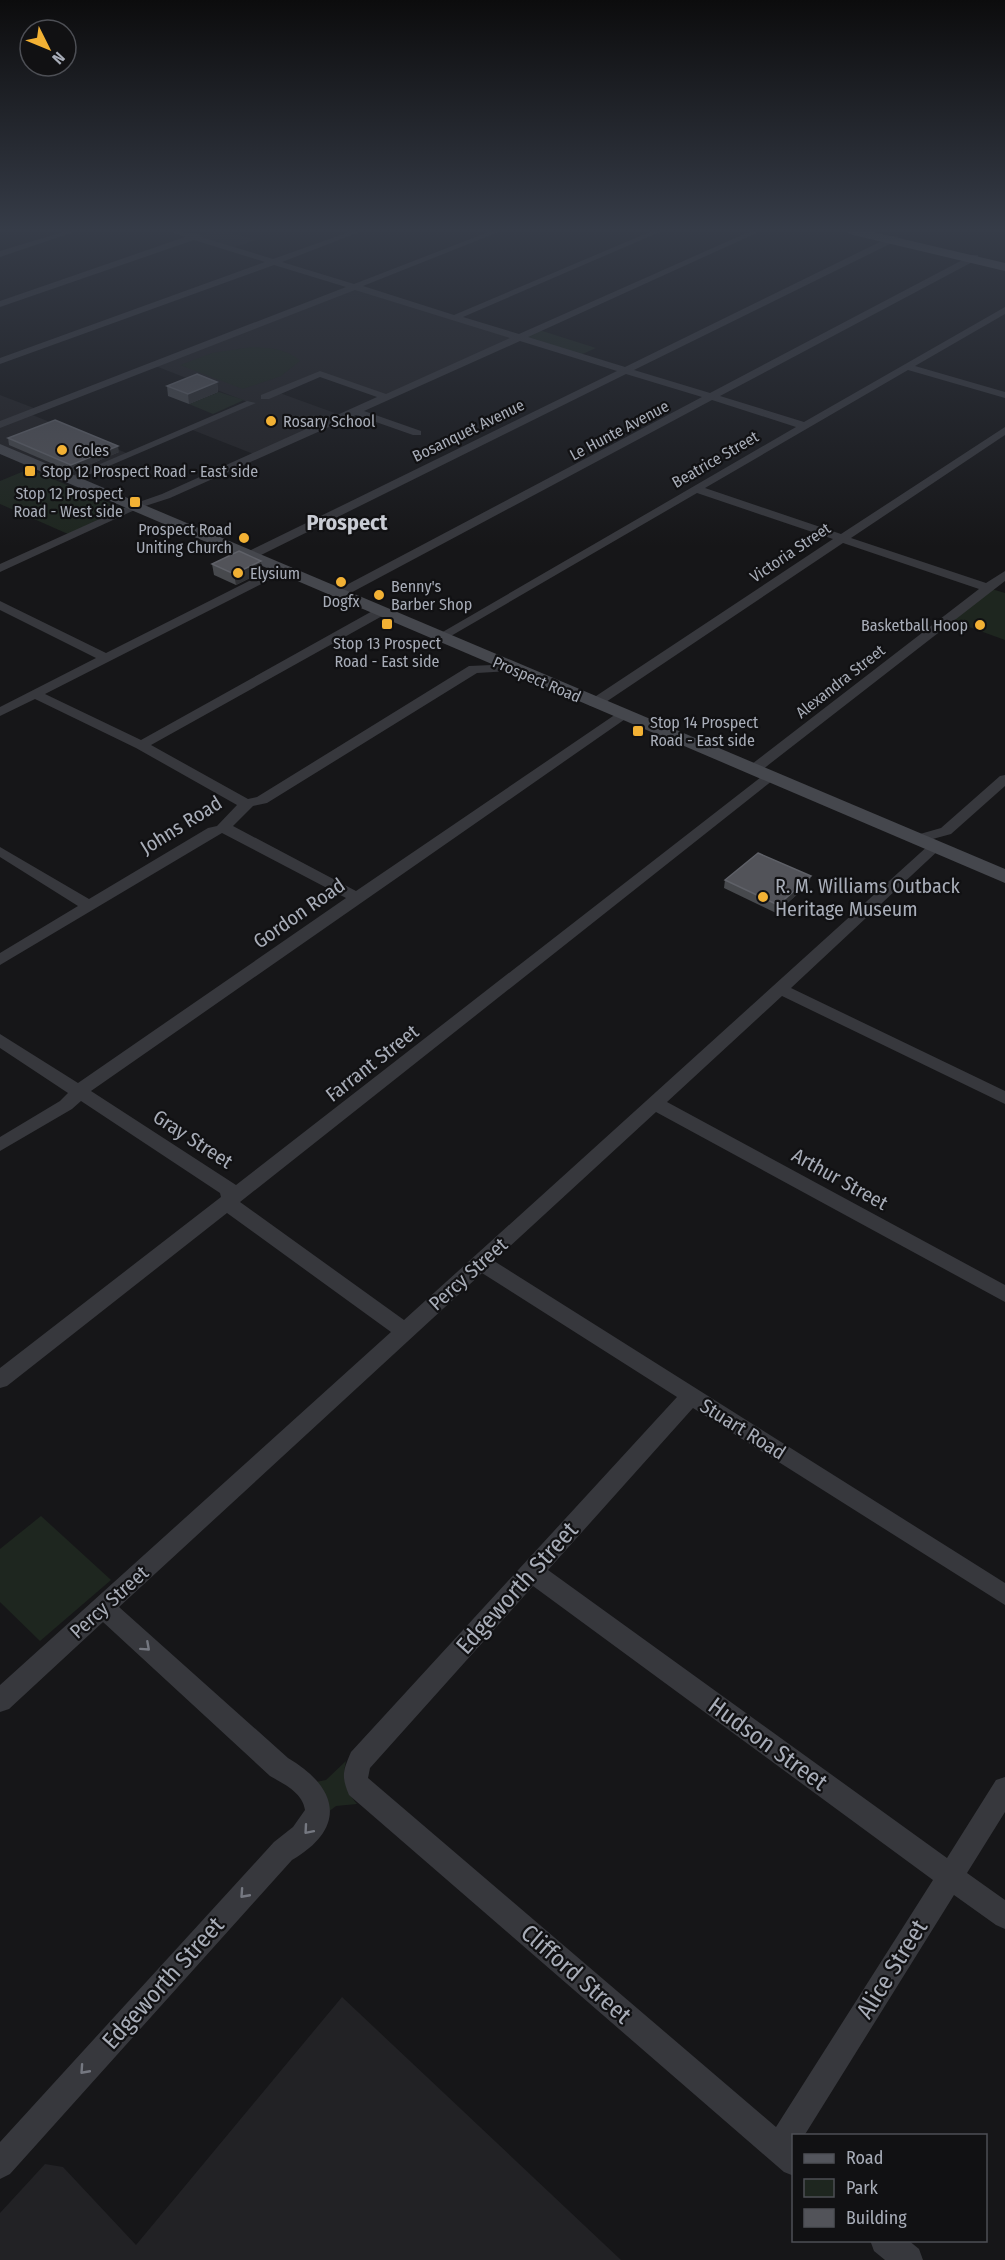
<svg xmlns="http://www.w3.org/2000/svg" width="1005" height="2260" font-family="'Fira Sans Condensed',sans-serif">
	<style>
		.built { fill: #222225 }
		.green { fill: #1e261f }
		.lines { fill: none; stroke-linecap: round; stroke-linejoin: round }
		.minor { fill: #37383d; fill-rule: evenodd }
		.secondary { fill: #45474d; fill-rule: evenodd }
		.primary { fill: #53555c; fill-rule: evenodd }
		.wall { fill: #47494d }
		.shaded-wall { fill: #2f3033 }
		.building { fill: #525359; stroke: #5f6168; stroke-width: 1.5 }
		.oneway { stroke: #757881 }
		.poi-dot { fill: #f2b134; stroke: #111113; stroke-width: 2 }
		.labels { text-anchor: middle; stroke-width: 4.5; stroke-linejoin: round; paint-order: stroke }
		.far-poi-label { font-size: 16px; fill: #a8adb8; stroke: #111113; text-anchor: start }
		.far-street-label { font-size: 16px; fill: #a8adb8; stroke: #111113 }
		.street-label { font-size: 20px; fill: #a8adb8; stroke: #111113 }
		.poi-label { font-size: 20px; fill: #a8adb8; stroke: #111113; text-anchor: start }
		.far-district-label { font-size: 22px; font-weight: bold; fill: #c9ccd4; stroke: #111113 }
		.near-street-label { font-size: 24px; fill: #a8adb8; stroke: #111113 }
	</style>
	<rect width="100%" height="100%" fill="#161618"/>
	<g class="built">
		<polygon points="214,231 225,231 256,240 232,248 195,237"/>
		<polygon points="355,287 518,338 386,397 320,374 277,392 343,416 256,455 190,429 250,403 153,365"/>
		<polygon points="0,395 39,410 30,414 129,454 70,479 0,449"/>
		<polygon points="342,1997 621,2260 0,2260 0,2213 45,2164 63,2167 136,2245"/>
	</g>
	<g class="green">
		<polygon points="536,329 596,348 578,356 518,338"/>
		<path d="M252 347C269 348 288 349 300 361L281 376 243 389 180 365 212 353Z"/>
		<polygon points="219,392 244,400 213,414 189,404"/>
		<polygon points="29,469 117,506 119,510 68,534 0,504 0,481"/>
		<polygon points="988,588 1005,593 1005,640 947,619"/>
		<polygon points="41,1516 111,1580 40,1641 0,1602 0,1549"/>
		<path d="M346 1761C342 1778 345 1790 357 1804L336 1806 323 1816 316 1782 326 1780Z"/>
	</g>
	<g class="lines">
		<g class="minor">
			<polygon points="66,231 77,231 0,257 0,251"/>
			<polygon points="170,231 200,234 201,237 273,259 352,231 362,231 282,262 354,284 491,231 501,231 363,286 454,315 652,231 662,231 463,317 519,334 751,231 761,231 528,337 625,367 892,236 898,236 898,240 634,370 710,393 972,255 978,255 978,259 720,396 804,422 1005,307 1005,314 915,366 1005,392 1005,398 908,370 705,488 841,534 1005,427 1005,435 851,538 986,583 1005,571 1005,581 758,773 748,773 746,770 748,767 979,589 843,543 600,706 590,706 588,703 590,700 833,539 697,493 444,640 436,640 434,637 796,427 712,400 343,597 335,597 335,591 702,397 626,374 253,559 245,559 245,553 617,371 520,341 364,411 421,431 421,435 413,435 356,415 170,498 139,508 0,572 0,564 126,507 126,503 142,501 162,494 377,397 320,377 269,399 261,399 261,395 320,371 386,394 510,338 355,290 0,428 0,421 346,287 274,265 0,364 0,358 265,262 194,240 0,307 0,301 185,237"/>
			<polygon points="247,401 256,403 74,481 66,481 65,479"/>
			<path d="M281 565 287 569 285 572 45 694 141 740 376 609H384L386 612 384 615 151 745 248 799 257 797 469 666 515 664 517 667 510 671 477 673 267 803 253 806 233 826 356 891 619 712H629L631 715 91 1091 236 1185 765 774 770 773 777 777 240 1202 404 1320 930 844 935 843 942 847 791 988 1005 1091V1104L782 996 667 1102 1005 1285V1302L656 1112 494 1261 1005 1583V1605L693 1408 548 1570 947 1858 996 1780 1005 1777V1812L967 1873 1005 1900V1929L996 1925 954 1895 804 2136H794V2176L784 2172 349 1795C341 1776 343 1771 351 1752L677 1397 482 1273 119 1607 288 1758C339 1788 347 1828 292 1860L10 2174 0 2179V2142L274 1842 293 1827 305 1810C303 1793 284 1784 270 1776L103 1622 9 1709 0 1712V1685L391 1332 227 1213 7 1386 0 1388V1368L221 1197 220 1193 81 1101 72 1109 0 1151V1137L60 1101 68 1093 0 1048V1034L78 1083 346 898 222 833 0 965V953L78 906 0 857V847L89 899 208 828 217 826 237 805 136 748 35 699 0 716V707L96 658 0 610V601L106 653ZM533 1586 933 1880 776 2127 368 1778 370 1768Z"/>
			<polygon points="1005,775 1005,786 951,834 918,843 913,842 911,839 913,836 941,828 1000,776"/>
			<polygon points="870,2240 908,2240 919,2249 923,2260 885,2260 874,2251"/>
		</g>
		<polygon class="secondary" points="0,444 1005,869 1005,883 0,454"/>
		<polygon class="primary" points="847,231 869,231 1005,263 1005,271 849,234"/>
	</g>
	<g class="wall">
		<polygon points="217,382 218,392 189,404 168,396 167,386"/>
		<polygon points="8,438 119,452 72,472 9,445"/>
		<polygon points="261,561 262,572 236,585 214,575 212,564"/>
		<polygon points="725,880 809,884 776,913 724,888"/>
	</g>
	<g class="shaded-wall">
		<polygon points="217,382 218,392 189,404 188,394"/>
		<polygon points="118,446 119,452 72,472 71,465"/>
		<polygon points="261,561 262,572 236,585 234,574"/>
		<polygon points="811,876 809,884 776,913 778,905"/>
	</g>
	<g class="building">
		<polygon points="197,374 217,382 188,394 167,386"/>
		<polygon points="55,420 118,446 71,465 8,438"/>
		<polygon points="239,551 261,561 234,574 212,564"/>
		<polygon points="758,853 811,876 778,905 725,880"/>
	</g>
	<defs><path id="oneway-chevron" d="M-2-3.5L2.5 0L-2 3.5" fill="none" stroke-width="1.6" stroke-linecap="round" stroke-linejoin="round" transform="scale(1.5)"/></defs>
	<g class="oneway">
		<use href="#oneway-chevron" transform="translate(146 1647) rotate(42)"/>
		<use href="#oneway-chevron" transform="translate(308 1830) rotate(131)"/>
		<use href="#oneway-chevron" transform="translate(244 1894) rotate(132)"/>
		<use href="#oneway-chevron" transform="translate(84 2070) rotate(132)"/>
	</g>
	<linearGradient id="sky" x2="0" y2="1"><stop stop-color="#0c0c0d"/><stop offset="0.42" stop-color="#363c48"/><stop offset="1" stop-color="#363c48" stop-opacity="0"/></linearGradient>
	<rect width="1005" height="547" fill="url(#sky)"/>
	<g class="poi-dot">
		<circle cx="271" cy="421" r="6"/>
		<circle cx="62" cy="450" r="6"/>
		<rect x="24" y="465" width="12" height="12" rx="3"/>
		<rect x="129" y="496" width="12" height="12" rx="3"/>
		<circle cx="244" cy="538" r="6"/>
		<circle cx="238" cy="573" r="6"/>
		<circle cx="341" cy="582" r="6"/>
		<circle cx="379" cy="595" r="6"/>
		<rect x="381" y="618" width="12" height="12" rx="3"/>
		<circle cx="980" cy="625" r="6"/>
		<rect x="632" y="725" width="12" height="12" rx="3"/>
		<circle cx="763" cy="897" r="6"/>
	</g>
	<g class="labels">
		<g class="far-poi-label">
			<text x="283" y="427">Rosary School</text>
			<text x="74" y="456">Coles</text>
			<text x="42" y="477">Stop 12 Prospect Road - East side</text>
			<text x="123" y="499" text-anchor="end">Stop 12 Prospect<tspan x="123" dy="18">Road - West side</tspan></text>
			<text x="232" y="535" text-anchor="end">Prospect Road<tspan x="232" dy="18">Uniting Church</tspan></text>
			<text x="250" y="579">Elysium</text>
			<text x="391" y="592">Benny's<tspan x="391" dy="18">Barber Shop</tspan></text>
			<text x="341" y="607" text-anchor="middle">Dogfx</text>
			<text x="968" y="631" text-anchor="end">Basketball Hoop</text>
			<text x="387" y="649" text-anchor="middle">Stop 13 Prospect<tspan x="387" dy="18">Road - East side</tspan></text>
			<text x="650" y="728">Stop 14 Prospect<tspan x="650" dy="18">Road - East side</tspan></text>
		</g>
		<g class="far-street-label">
			<text transform="translate(468 430) rotate(-26)" y="6">Bosanquet Avenue</text>
			<text transform="translate(619 430) rotate(-28)" y="6">Le Hunte Avenue</text>
			<text transform="translate(715 459) rotate(-30)" y="6">Beatrice Street</text>
			<text transform="translate(790 552) rotate(-34)" y="6">Victoria Street</text>
			<text transform="translate(537 679) rotate(23)" y="6">Prospect Road</text>
			<text transform="translate(840 681) rotate(-38)" y="6">Alexandra Street</text>
		</g>
		<g class="street-label">
			<text transform="translate(181 825) rotate(-32)" y="7">Johns Road</text>
			<text transform="translate(299 913) rotate(-35)" y="7">Gordon Road</text>
			<text transform="translate(372 1063) rotate(-38)" y="7">Farrant Street</text>
			<text transform="translate(193 1139) rotate(33)" y="7">Gray Street</text>
			<text transform="translate(840 1179) rotate(29)" y="7">Arthur Street</text>
			<text transform="translate(468 1274) rotate(-42)" y="7">Percy Street</text>
			<text transform="translate(743 1429) rotate(32)" y="7">Stuart Road</text>
			<text transform="translate(109 1602) rotate(-42)" y="7">Percy Street</text>
		</g>
		<g class="poi-label">
			<text x="775" y="893">R. M. Williams Outback<tspan x="775" dy="23">Heritage Museum</tspan></text>
		</g>
		<g class="far-district-label">
			<text x="347" y="530">Prospect</text>
		</g>
		<g class="near-street-label">
			<text transform="translate(517 1588) rotate(-48)" y="8">Edgeworth Street</text>
			<text transform="translate(768 1744) rotate(36)" y="8">Hudson Street</text>
			<text transform="translate(892 1969) rotate(-58)" y="8">Alice Street</text>
			<text transform="translate(576 1974) rotate(41)" y="8">Clifford Street</text>
			<text transform="translate(163 1983) rotate(-48)" y="8">Edgeworth Street</text>
		</g>
	</g>
	<rect x="792" y="2134" width="195" height="108" fill="#111113" stroke="#4d4f55" stroke-width="1.5"/>
	<rect x="804" y="2154" width="30" height="9" fill="#53555c" stroke="#4d4f55" stroke-width="1.5"/>
	<text x="846" y="2164" font-size="18" fill="#a8adb8">Road</text>
	<rect x="804" y="2179" width="30" height="18" fill="#1e261f" stroke="#4d4f55" stroke-width="1.5"/>
	<text x="846" y="2194" font-size="18" fill="#a8adb8">Park</text>
	<rect x="804" y="2209" width="30" height="18" fill="#525359" stroke="#4d4f55" stroke-width="1.5"/>
	<text x="846" y="2224" font-size="18" fill="#a8adb8">Building</text>
	<g transform="translate(48 48) rotate(133)"><circle r="28" fill="#111113" stroke="#4d4f55" stroke-width="1.5"/>
	<path d="M0-4.5L10 22L0 15L-10 22Z" fill="#f2b134"/>
	<text y="-9" font-size="16" font-weight="bold" text-anchor="middle" fill="#a8adb8">N</text>
	</g>
</svg>
